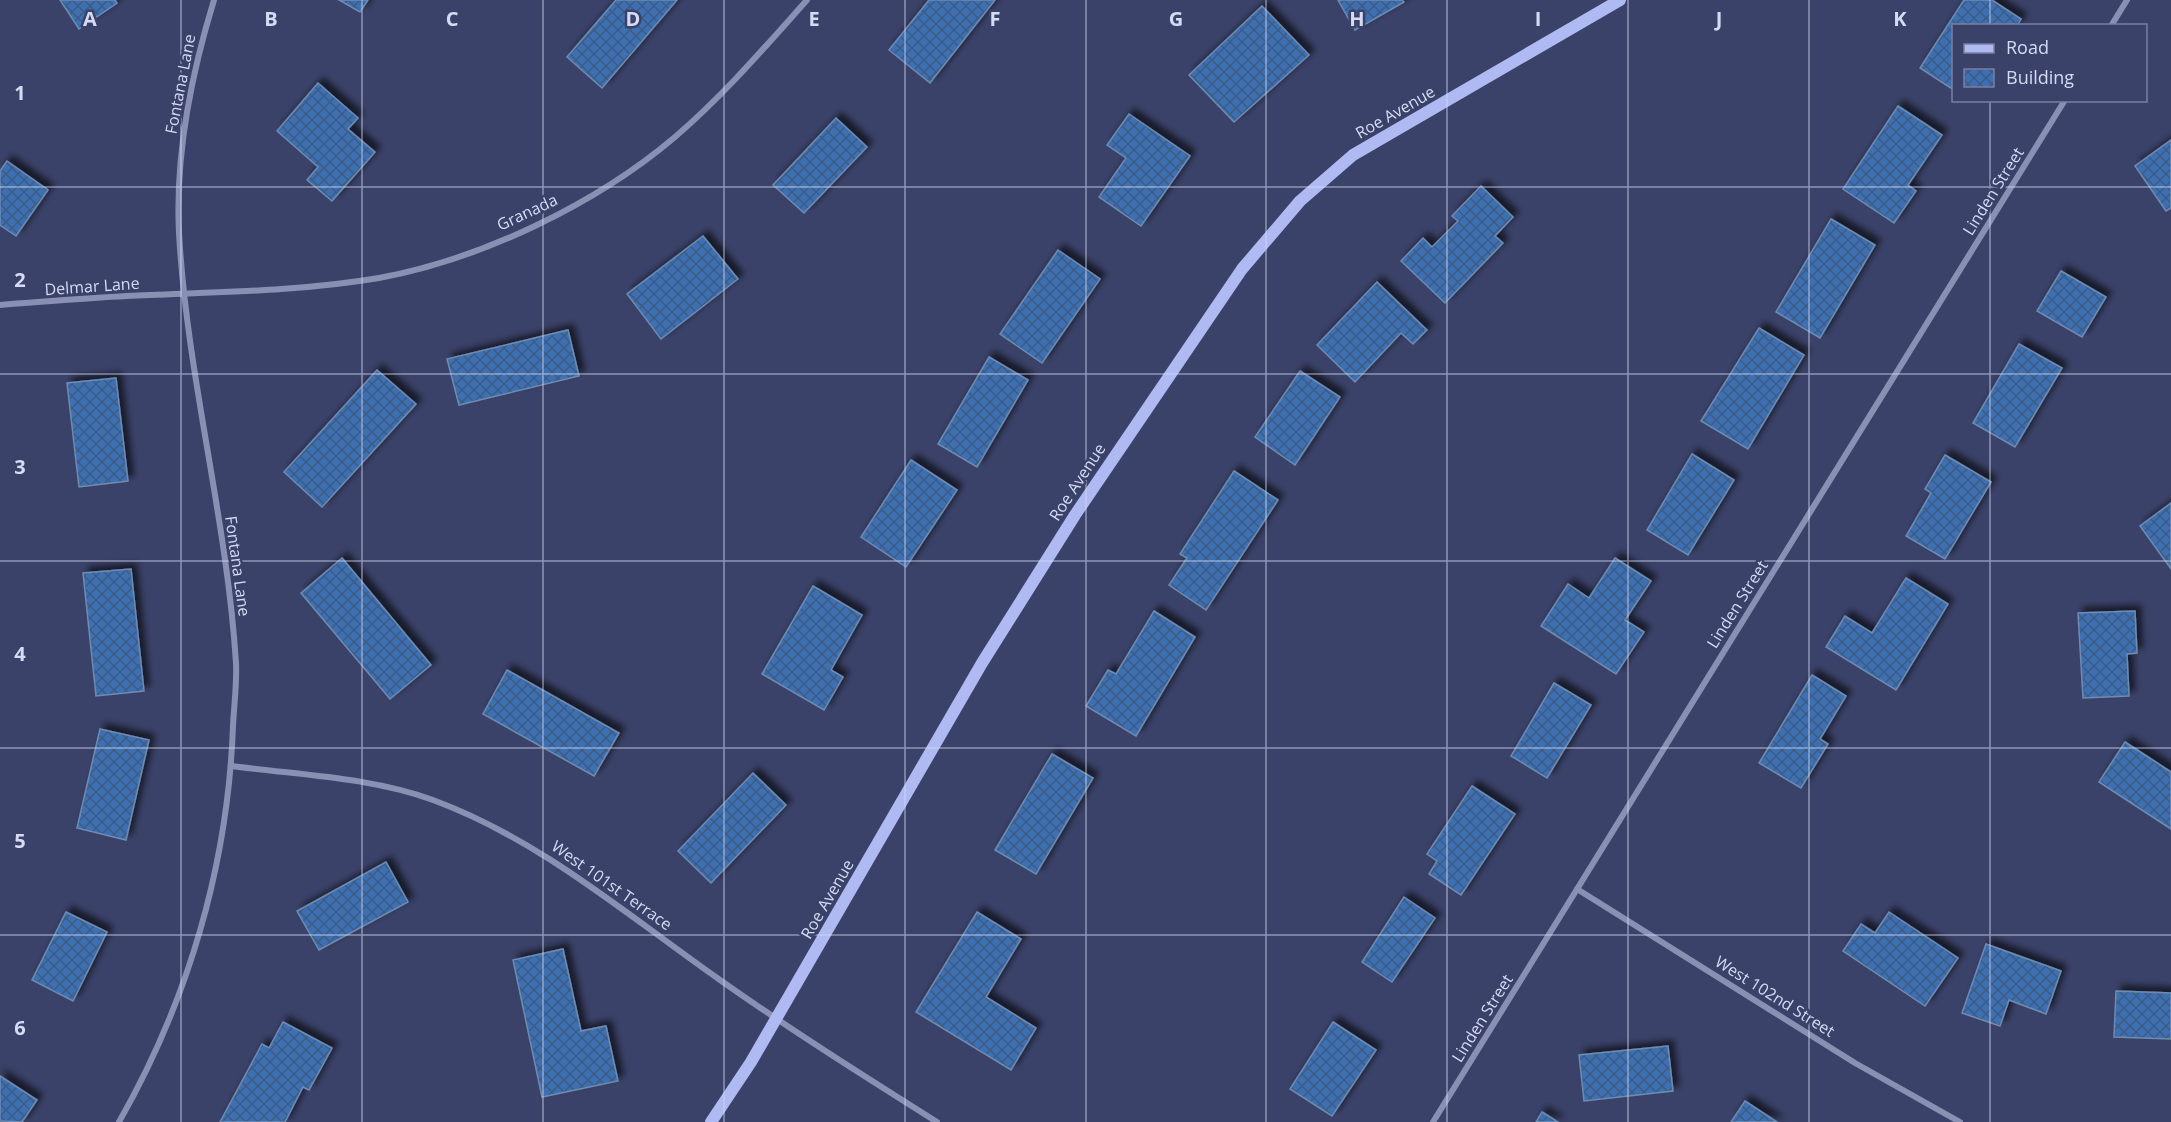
<svg xmlns="http://www.w3.org/2000/svg" width="2171" height="1122" font-family="'Open Sans',sans-serif">
	<style>
		.building { fill: url(#building-cross-hatch); stroke: #6e8bb2; stroke-width: 1.5; filter: url(#shadow) }
		.lines { fill: none; stroke-linecap: round; stroke-linejoin: round }
		.minor { stroke: #8990b3; stroke-width: 6 }
		.secondary { stroke: #aebaf1; stroke-width: 12 }
		.grid { fill: none; stroke: #d6dbf4; stroke-width: 1.5; stroke-opacity: 0.55 }
		.labels { text-anchor: middle; stroke-width: 5; stroke-linejoin: round; paint-order: stroke }
		.street-label { font-size: 16px; fill: #d6dbf4; stroke: #3b4269 }
		.grid-label { font-size: 20px; text-anchor: middle; font-weight: bold; fill: #d6dbf4; stroke: #3b4269; stroke-width: 5; stroke-linejoin: round; paint-order: stroke }
	</style>
	<defs>
		<pattern id="building-cross-hatch" width="8" height="8" patternUnits="userSpaceOnUse" patternTransform="scale(1.5)"><rect width="8" height="8" fill="#3c70b2"/><path d="M0 0l8 8M0 8l8-8" fill="none" stroke="#3e5b83"/></pattern>
		<filter id="shadow"><feDropShadow dx="5.5" dy="-5.5" stdDeviation="3" flood-color="#0009"/></filter>
	</defs>
	<rect width="100%" height="100%" fill="#3b4269"/>
	<g class="building">
		<polygon points="60,0 115,0 117,3 79,29"/>
		<polygon points="339,0 368,0 360,12"/>
		<polygon points="616,0 677,0 602,88 567,57"/>
		<polygon points="929,0 995,0 930,83 889,50"/>
		<polygon points="1338,0 1402,0 1404,2 1355,30"/>
		<polygon points="1964,0 1992,0 2021,19 2017,26 1954,26 1954,90 1920,68"/>
		<polygon points="1262,6 1309,55 1234,122 1189,75"/>
		<polygon points="318,83 358,118 348,129 375,152 332,201 307,180 318,167 277,131"/>
		<polygon points="1898,106 1942,135 1908,185 1916,191 1894,223 1843,189"/>
		<polygon points="1129,114 1190,156 1141,226 1099,197 1126,158 1107,145"/>
		<polygon points="836,118 867,147 804,213 773,185"/>
		<polygon points="2171,140 2171,208 2166,211 2135,166"/>
		<polygon points="7,161 48,190 16,236 0,225 0,171"/>
		<polygon points="1481,186 1513,217 1495,236 1503,243 1445,303 1401,261 1423,238 1432,247 1458,221 1452,216"/>
		<polygon points="1831,219 1875,245 1820,338 1776,312"/>
		<polygon points="703,236 738,279 661,339 627,294"/>
		<polygon points="1058,250 1100,279 1042,363 1000,334"/>
		<polygon points="2061,271 2106,297 2082,337 2037,311"/>
		<polygon points="1377,282 1427,330 1413,344 1401,333 1355,382 1317,345"/>
		<polygon points="1759,328 1804,355 1748,449 1701,421"/>
		<polygon points="568,330 579,376 459,405 447,359"/>
		<polygon points="2019,344 2062,368 2015,447 1973,423"/>
		<polygon points="989,357 1028,380 977,467 938,444"/>
		<polygon points="377,370 416,404 322,507 284,472"/>
		<polygon points="1300,371 1340,397 1295,465 1255,437"/>
		<polygon points="116,378 128,481 79,487 67,383"/>
		<polygon points="1692,454 1734,480 1688,555 1647,530"/>
		<polygon points="1945,455 1991,482 1945,559 1906,536 1931,493 1925,489"/>
		<polygon points="911,460 957,490 906,567 861,537"/>
		<polygon points="1234,471 1278,500 1206,610 1169,585 1187,558 1180,554"/>
		<polygon points="2171,503 2171,569 2140,526"/>
		<polygon points="342,558 431,665 390,699 301,593"/>
		<polygon points="1615,558 1651,581 1625,620 1644,632 1616,674 1541,626 1568,584 1589,598"/>
		<polygon points="131,569 144,691 96,696 83,573"/>
		<polygon points="1906,578 1948,604 1896,690 1826,647 1845,616 1872,633"/>
		<polygon points="813,586 862,615 831,670 843,677 824,710 762,674"/>
		<polygon points="1154,611 1195,637 1136,736 1086,706 1108,670 1116,674"/>
		<polygon points="2135,611 2137,653 2127,654 2129,696 2083,698 2078,613"/>
		<polygon points="507,670 619,733 594,776 483,714"/>
		<polygon points="1812,675 1846,696 1820,739 1828,744 1801,788 1759,763"/>
		<polygon points="1554,683 1591,705 1547,778 1511,756"/>
		<polygon points="100,729 149,740 126,840 77,828"/>
		<polygon points="2125,742 2171,772 2171,829 2099,782"/>
		<polygon points="1052,754 1093,778 1036,874 995,850"/>
		<polygon points="753,773 786,805 711,883 678,851"/>
		<polygon points="1472,786 1515,814 1461,895 1429,874 1437,861 1427,854"/>
		<polygon points="386,862 408,902 319,950 297,911"/>
		<polygon points="1404,897 1435,918 1392,982 1362,962"/>
		<polygon points="66,912 107,932 73,1001 32,980"/>
		<polygon points="977,912 1021,939 986,997 1036,1028 1011,1070 916,1012"/>
		<polygon points="1889,912 1958,958 1925,1006 1843,951 1861,924 1875,933"/>
		<polygon points="1986,944 2061,971 2046,1014 2009,1000 2000,1026 1962,1013"/>
		<polygon points="563,949 581,1031 606,1026 618,1081 542,1097 513,960"/>
		<polygon points="2116,991 2171,993 2171,1039 2114,1037"/>
		<polygon points="283,1022 332,1048 309,1090 303,1087 285,1122 220,1122 262,1044 269,1048"/>
		<polygon points="1333,1022 1376,1050 1332,1116 1290,1089"/>
		<polygon points="1668,1046 1673,1091 1584,1101 1579,1055"/>
		<polygon points="0,1076 37,1100 22,1122 0,1121"/>
		<polygon points="1745,1101 1777,1122 1731,1122"/>
		<polygon points="1542,1112 1558,1122 1536,1122"/>
	</g>
	<g class="lines">
		<g class="minor">
			<polyline points="2111,26 2127,0"/>
			<path d="M0 305C42 302 84 298 127 296 211 292 296 292 379 278 482 259 596 204 675 137 723 96 765 47 807 0"/>
			<path d="M232 766C298 775 370 777 433 800 541 840 627 915 720 980 791 1030 864 1076 937 1122"/>
			<polyline points="1577,889 1855,1063 1960,1122"/>
			<path d="M119 1122C188 1001 228 865 233 726 234 705 237 684 236 663 227 519 187 377 179 233 175 154 191 75 214 0"/>
			<polyline points="1433,1122 2065,100"/>
		</g>
		<polyline class="secondary" points="711,1122 751,1062 982,663 1075,515 1242,269 1300,201 1353,155 1620,0"/>
	</g>
	<path class="grid" d="M181 0V1122M362 0V1122M543 0V1122M724 0V1122M905 0V1122M1086 0V1122M1266 0V1122M1447 0V1122M1628 0V1122M1809 0V1122M1990 0V26M1990 100V1122M0 187H2171M0 374H2171M0 561H2171M0 748H2171M0 935H2171"/>
	<g class="labels">
		<g class="street-label">
			<text transform="translate(180 84) rotate(-79)" y="6">Fontana Lane</text>
			<text transform="translate(1395 112) rotate(-30)" y="6">Roe Avenue</text>
			<text transform="translate(1993 191) rotate(-58)" y="6">Linden Street</text>
			<text transform="translate(527 212) rotate(-25)" y="6">Granada</text>
			<text transform="translate(92 286) rotate(-4)" y="6">Delmar Lane</text>
			<text transform="translate(1077 482) rotate(-57)" y="6">Roe Avenue</text>
			<text transform="translate(238 566) rotate(82)" y="6">Fontana Lane</text>
			<text transform="translate(1737 604) rotate(-58)" y="6">Linden Street</text>
			<text transform="translate(612 885) rotate(35)" y="6">West 101st Terrace</text>
			<text transform="translate(827 899) rotate(-60)" y="6">Roe Avenue</text>
			<text transform="translate(1775 996) rotate(32)" y="6">West 102nd Street</text>
			<text transform="translate(1482 1018) rotate(-58)" y="6">Linden Street</text>
		</g>
	</g>
	<g class="grid-label">
		<text x="90" y="26">A</text>
		<text x="271" y="26">B</text>
		<text x="452" y="26">C</text>
		<text x="633" y="26">D</text>
		<text x="814" y="26">E</text>
		<text x="995" y="26">F</text>
		<text x="1176" y="26">G</text>
		<text x="1357" y="26">H</text>
		<text x="1538" y="26">I</text>
		<text x="1719" y="26">J</text>
		<text x="1900" y="26">K</text>
		<text x="20" y="100">1</text>
		<text x="20" y="287">2</text>
		<text x="20" y="474">3</text>
		<text x="20" y="661">4</text>
		<text x="20" y="848">5</text>
		<text x="20" y="1035">6</text>
	</g>
	<rect x="1952" y="24" width="195" height="78" fill="#3b4269" stroke="#797fa1" stroke-width="1.5"/>
	<rect x="1964" y="44" width="30" height="9" fill="#aebaf1" stroke="#797fa1" stroke-width="1.5"/>
	<text x="2006" y="54" font-size="18" fill="#d6dbf4">Road</text>
	<rect x="1964" y="69" width="30" height="18" fill="url(#building-cross-hatch)" stroke="#797fa1" stroke-width="1.5"/>
	<text x="2006" y="84" font-size="18" fill="#d6dbf4">Building</text>
</svg>
